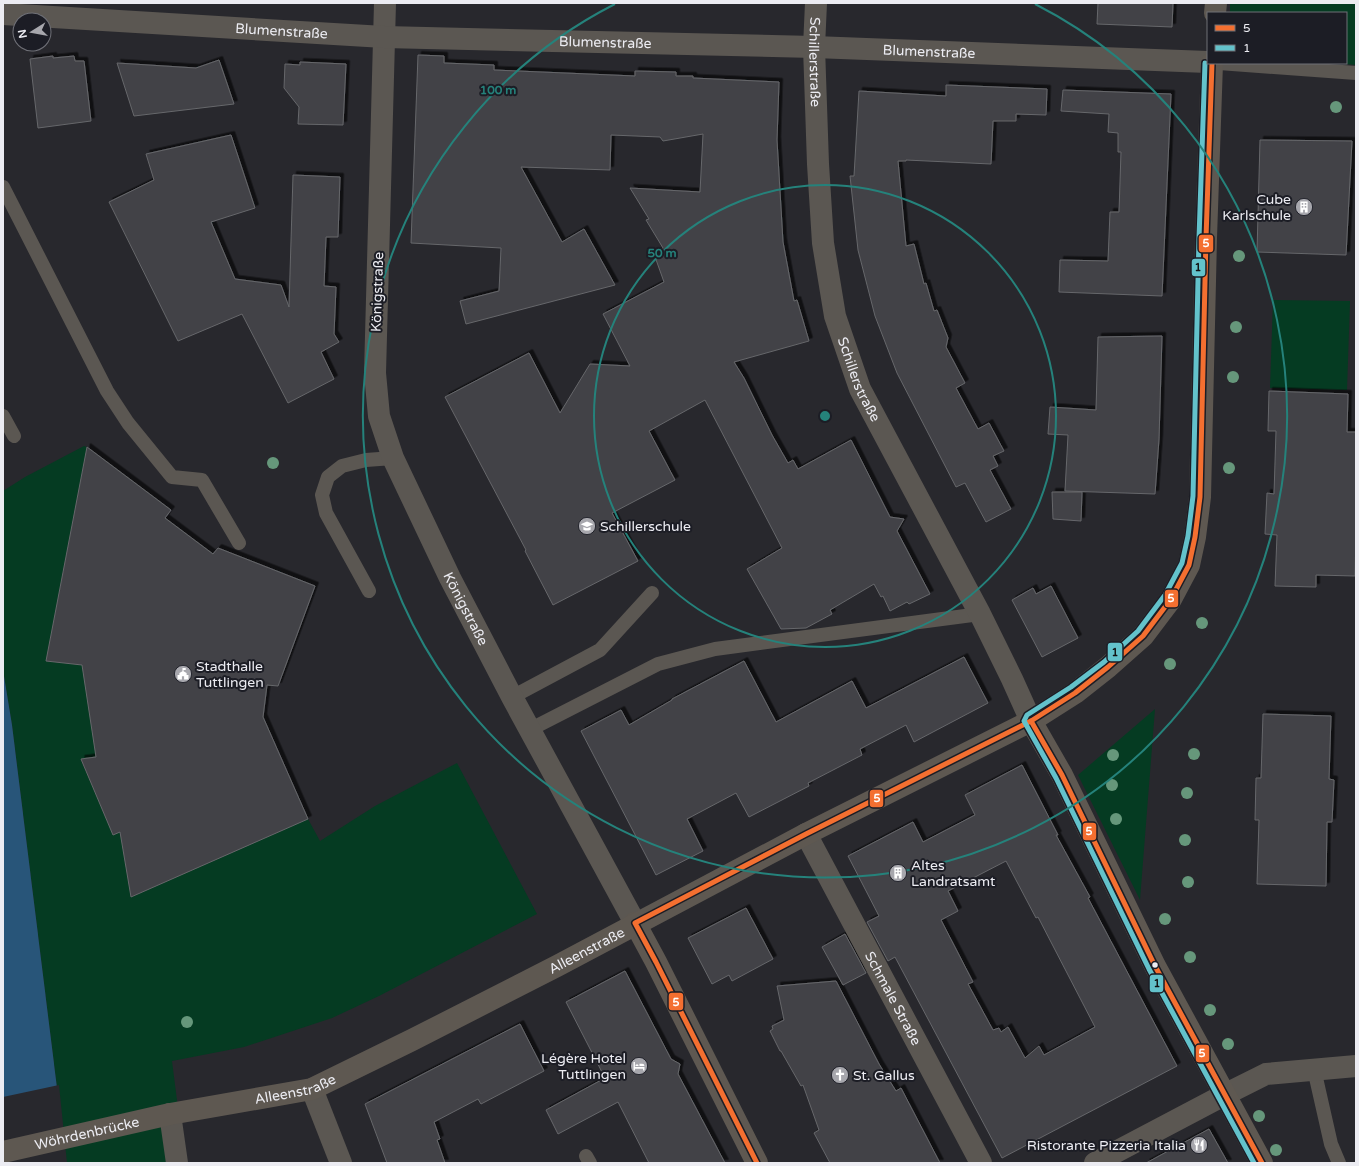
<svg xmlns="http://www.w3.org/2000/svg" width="1359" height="1166" font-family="'Varela Round',sans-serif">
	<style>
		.green { fill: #053b22 }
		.water { fill: #285579 }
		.pier { fill: #28282d }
		.building { fill: #424246; stroke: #66676b; fill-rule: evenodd; filter: url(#shadow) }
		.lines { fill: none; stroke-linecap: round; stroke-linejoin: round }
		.lane { stroke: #5b5752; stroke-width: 14 }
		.street { stroke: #5b5752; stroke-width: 22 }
		.secondary { stroke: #5e5851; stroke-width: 22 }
		.bus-1-casing { stroke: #1c1d25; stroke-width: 8 }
		.bus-2-casing { stroke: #1c1d25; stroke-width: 8 }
		.bus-1 { stroke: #f46f30; stroke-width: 5 }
		.bus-2 { stroke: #63c2cb; stroke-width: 5 }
		.tree { fill: #66977b }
		.ring { fill: none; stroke: #25827b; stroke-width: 2 }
		.bus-dot { fill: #ececf2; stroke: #1c1d25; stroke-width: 1.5 }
		.labels { text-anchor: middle; stroke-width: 4; stroke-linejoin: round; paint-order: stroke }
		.street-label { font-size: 14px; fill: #ececf2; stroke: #1c1d25 }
		.poi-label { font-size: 14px; fill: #ececf2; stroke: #1c1d25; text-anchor: start }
		.centre { fill: #25827b; stroke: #1c1d25; stroke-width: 2 }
		.ring-label { font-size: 12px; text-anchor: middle; font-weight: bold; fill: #25827b; stroke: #1c1d25; stroke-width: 4; stroke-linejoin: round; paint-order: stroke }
		.line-badge { stroke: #1c1d25; stroke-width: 1.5 }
		.badge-label { font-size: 11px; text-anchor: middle; font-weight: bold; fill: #fff }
		.pale-badge-label { font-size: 11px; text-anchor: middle; font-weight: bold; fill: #111 }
	</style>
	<defs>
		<filter id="shadow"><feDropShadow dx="3.5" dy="-3.5" stdDeviation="0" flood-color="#0009"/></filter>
	</defs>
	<rect width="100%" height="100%" fill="#28282d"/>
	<g class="green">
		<polygon points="1230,3 1356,3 1356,65 1335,63 1346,63 1346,13 1230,13"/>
		<polygon points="1273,300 1350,301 1347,390 1270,388"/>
		<polygon points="84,446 87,447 46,661 82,665 109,756 81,760 113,834 120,832 131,897 308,819 320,841 375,806 457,763 537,914 379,996 332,1018 244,1047 172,1061 185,1163 65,1163 58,1096 12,725 3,670 3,491 25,477"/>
		<polygon points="1155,709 1140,900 1078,775"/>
	</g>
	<polygon class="water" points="3,670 12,725 58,1096 3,1163"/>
	<polygon class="pier" points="59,1085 67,1163 3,1163 3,1097"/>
	<g class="building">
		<polygon points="1098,3 1173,3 1172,27 1097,24"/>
		<polygon points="418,55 444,56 444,63 494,65 494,70 635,76 635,71 676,72 676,76 693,76 693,78 779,82 777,140 783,242 794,301 797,300 809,341 734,362 744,378 772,435 788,463 793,460 798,469 851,440 890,517 904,519 897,531 930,594 909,604 907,602 890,611 883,596 881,597 874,584 830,610 832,614 806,628 781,629 747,569 782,548 705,400 649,431 675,480 612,513 638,561 553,605 525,551 526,550 445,397 529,353 560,413 590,364 630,366 603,314 664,282 654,254 663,248 646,220 649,219 630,188 700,192 703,134 663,141 660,137 611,135 610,170 521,167 562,242 584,229 615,285 466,324 460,301 499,291 501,248 411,243"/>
		<polygon points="53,56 53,58 74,56 75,61 84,61 91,121 38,128 30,59"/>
		<polygon points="219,60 234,104 134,116 117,63 196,68"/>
		<polygon points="300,62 346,64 343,125 298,124 299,107 284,88 285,64 300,65"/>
		<polygon points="946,85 1047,89 1046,115 1016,114 1016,121 993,121 991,164 906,160 906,161 898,161 906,246 914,244 924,284 926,283 934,311 937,310 948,338 946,347 965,383 956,388 978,429 989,423 1004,451 993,456 998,466 990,470 1011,509 986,522 965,483 956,487 897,373 875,316 858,250 850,176 854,176 859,91 946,96"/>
		<polygon points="1063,90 1171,94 1162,296 1059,292 1060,260 1108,261 1110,212 1119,212 1121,152 1118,152 1118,133 1108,132 1109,114 1061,111"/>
		<polygon points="231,135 255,208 211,222 235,279 281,285 289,307 293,175 340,177 338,237 326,237 324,286 336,287 334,334 339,342 321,352 334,379 288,403 242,314 178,341 109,202 154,180 146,154"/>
		<polygon points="1260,140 1352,141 1346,255 1257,252"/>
		<polygon points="1162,336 1159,439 1155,494 1065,491 1068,435 1048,434 1050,407 1096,410 1098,337"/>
		<polygon points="1269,391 1348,394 1347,432 1356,432 1356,534 1355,576 1316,575 1316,587 1275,586 1277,535 1265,534 1267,493 1274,494 1276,431 1268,431"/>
		<polygon points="87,447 171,510 165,518 213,554 218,548 315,586 278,686 267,685 263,717 308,819 131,897 120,832 113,835 81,759 96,757 82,665 46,661"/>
		<polygon points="1052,492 1082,492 1081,521 1053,519"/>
		<polygon points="1051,586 1078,638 1042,657 1012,600 1033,588 1036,594"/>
		<polygon points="964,657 988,703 914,742 906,725 860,749 862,755 808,783 809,786 749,817 736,793 687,819 703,851 656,875 581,731 621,710 629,725 672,700 672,699 744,661 776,722 852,681 866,708"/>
		<polygon points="1263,714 1331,716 1329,779 1334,780 1332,822 1327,822 1326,886 1257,884 1259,820 1255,820 1256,778 1261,778"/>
		<path d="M1022 765 1058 835H1056L1090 897 1088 898 1177 1066 1002 1158 895 957 888 961 867 922 879 916 848 856 913 822 923 842 975 815 965 795ZM1006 861 1036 918 1038 917 1095 1027 1044 1055 1039 1046 1025 1058 1008 1027 1001 1032 999 1028 993 1030 968 984 973 982 941 920 958 911 948 891Z"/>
		<polygon points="746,908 773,959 732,981 729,975 712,984 688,938"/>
		<polygon points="845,934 866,973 843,985 822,947"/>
		<polygon points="625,971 671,1059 680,1064 678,1074 725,1163 649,1163 618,1102 558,1134 546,1110 605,1078 566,1002"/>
		<polygon points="836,981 879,1064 896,1091 901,1088 940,1163 830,1163 814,1133 819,1130 803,1085 801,1086 781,1051 780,1051 770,1031 773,1029 772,1026 784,1020 777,986"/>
		<polygon points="520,1024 544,1071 481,1104 478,1099 434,1122 440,1139 437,1140 445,1163 387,1163 365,1104"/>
		<polygon points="1209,1129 1228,1163 1146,1163"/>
	</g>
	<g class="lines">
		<g class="lane">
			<polyline points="1219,63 1356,73"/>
			<polyline points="3,187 107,391 128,423 172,477 202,480 239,543"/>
			<polyline points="3,416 14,436"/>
			<polyline points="369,591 326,513 322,495 328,477 342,466 366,460 393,458"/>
			<polyline points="512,697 600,650 652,593"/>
			<polyline points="529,730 658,664 715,649 980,614"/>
			<polyline points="1314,1069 1331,1144 1339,1163"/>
			<polyline points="586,1156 590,1163"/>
		</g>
		<g class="street">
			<path id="s1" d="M385 3 375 373 379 416 393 458 450 578 512 697 635 923"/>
			<path id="s2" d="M816 3 814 47 818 164 823 243 835 316 860 389 980 614 1012 679 1031 721"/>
			<path id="s3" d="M3 14 384 37 814 47 1208 62"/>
			<path id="s4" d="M806 834 981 1163"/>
			<polyline points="312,1089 341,1163"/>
			<polyline points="170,1114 177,1163"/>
			<polyline points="1095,1163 1224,1095 1266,1074 1356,1066"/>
		</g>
		<g class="secondary">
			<polyline points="1215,13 1216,3"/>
			<polyline points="1031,721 1062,775 1155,966 1262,1163"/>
			<polyline points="635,923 656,962 757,1163"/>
			<path id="s5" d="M3 1152 170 1114 312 1089 412 1040 557 966 806 834 1031 721 1075 693 1108 667 1143 636 1171 599 1189 565 1195 537 1200 497 1206 238 1212 63"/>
		</g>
		<defs>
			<g id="bus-1">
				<polyline points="1031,721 1062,775 1155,966 1262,1163"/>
				<polyline points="757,1163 656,962 635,923 806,834 1031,721 1075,693 1108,667 1143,636 1171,599 1189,565 1195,537 1200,497 1206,238 1212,63"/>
			</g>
			<polyline id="bus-2" points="1205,63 1199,238 1193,496 1188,536 1182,563 1165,595 1138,631 1104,662 1071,687 1027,715 1024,721 1056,778 1149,969 1254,1163"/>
		</defs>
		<use href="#bus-1" class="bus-1-casing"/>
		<use href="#bus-2" class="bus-2-casing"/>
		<use href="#bus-1" class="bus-1"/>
		<use href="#bus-2" class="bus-2"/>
	</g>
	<g class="tree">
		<circle cx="1336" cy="107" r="6"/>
		<circle cx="1239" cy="256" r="6"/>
		<circle cx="1236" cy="327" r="6"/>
		<circle cx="1233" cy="377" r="6"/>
		<circle cx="273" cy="463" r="6"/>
		<circle cx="1229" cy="468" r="6"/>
		<circle cx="1202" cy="623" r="6"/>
		<circle cx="1170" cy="664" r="6"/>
		<circle cx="1194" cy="754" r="6"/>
		<circle cx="1113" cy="755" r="6"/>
		<circle cx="1112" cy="785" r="6"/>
		<circle cx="1187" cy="793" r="6"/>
		<circle cx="1116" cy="819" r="6"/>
		<circle cx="1185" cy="840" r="6"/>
		<circle cx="1188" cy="882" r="6"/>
		<circle cx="1165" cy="919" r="6"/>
		<circle cx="1190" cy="957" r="6"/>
		<circle cx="1210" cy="1010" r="6"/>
		<circle cx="187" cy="1022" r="6"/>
		<circle cx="1228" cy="1044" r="6"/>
		<circle cx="1259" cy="1116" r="6"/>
		<circle cx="1276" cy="1150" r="6"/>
	</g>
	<g class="ring">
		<circle cx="825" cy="416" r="231"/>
		<path d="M1035 4A462 462 0 1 1 615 4"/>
	</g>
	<defs>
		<symbol id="building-disc" viewBox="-11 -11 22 22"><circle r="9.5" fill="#a7a7ad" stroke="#1c1d25"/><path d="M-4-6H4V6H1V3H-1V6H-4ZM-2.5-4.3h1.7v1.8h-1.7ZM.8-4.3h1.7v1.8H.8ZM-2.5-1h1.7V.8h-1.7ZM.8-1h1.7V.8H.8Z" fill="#fff"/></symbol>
		<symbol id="school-disc" viewBox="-11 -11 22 22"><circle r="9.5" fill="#a7a7ad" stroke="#1c1d25"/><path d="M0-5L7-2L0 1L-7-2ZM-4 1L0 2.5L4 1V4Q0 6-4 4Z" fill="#fff"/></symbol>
		<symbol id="civic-disc" viewBox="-11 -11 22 22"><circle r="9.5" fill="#a7a7ad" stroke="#1c1d25"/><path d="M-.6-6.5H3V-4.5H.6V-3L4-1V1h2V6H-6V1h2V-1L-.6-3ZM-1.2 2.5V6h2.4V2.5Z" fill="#fff"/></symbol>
		<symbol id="hotel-disc" viewBox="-11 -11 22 22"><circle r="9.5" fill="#a7a7ad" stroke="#1c1d25"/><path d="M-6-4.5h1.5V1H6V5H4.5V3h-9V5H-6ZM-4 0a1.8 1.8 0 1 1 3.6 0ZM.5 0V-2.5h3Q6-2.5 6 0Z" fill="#fff"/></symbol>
		<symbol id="church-disc" viewBox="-11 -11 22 22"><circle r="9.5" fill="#a7a7ad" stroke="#1c1d25"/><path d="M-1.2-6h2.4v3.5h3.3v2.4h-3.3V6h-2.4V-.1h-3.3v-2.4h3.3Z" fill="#fff"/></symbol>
		<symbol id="restaurant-disc" viewBox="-11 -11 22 22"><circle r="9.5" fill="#a7a7ad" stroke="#1c1d25"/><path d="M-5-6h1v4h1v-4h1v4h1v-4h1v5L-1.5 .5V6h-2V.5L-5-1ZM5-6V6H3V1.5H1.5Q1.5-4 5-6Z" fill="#fff"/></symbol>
	</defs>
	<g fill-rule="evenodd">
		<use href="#building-disc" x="1294" y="197" width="20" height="20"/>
		<use href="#school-disc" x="577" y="516" width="20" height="20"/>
		<use href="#civic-disc" x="173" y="664" width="20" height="20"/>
		<use href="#building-disc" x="888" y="863" width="20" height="20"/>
		<use href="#hotel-disc" x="629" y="1056" width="20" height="20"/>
		<use href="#church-disc" x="830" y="1065" width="20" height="20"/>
		<use href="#restaurant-disc" x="1189" y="1135" width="20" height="20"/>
	</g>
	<circle class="bus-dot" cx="1155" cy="965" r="3.5"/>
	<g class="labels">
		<g class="street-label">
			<text dy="5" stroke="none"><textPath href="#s3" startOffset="279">Blumenstraße</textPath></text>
			<text dy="5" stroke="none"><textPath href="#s3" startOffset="603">Blumenstraße</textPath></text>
			<text dy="5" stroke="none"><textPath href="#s3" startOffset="927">Blumenstraße</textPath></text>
			<text dy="5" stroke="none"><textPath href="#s2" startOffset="59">Schillerstraße</textPath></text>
			<text transform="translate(377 292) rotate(-88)" y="5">Königstraße</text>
			<text dy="5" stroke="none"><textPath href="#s2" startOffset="382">Schillerstraße</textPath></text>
			<text dy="5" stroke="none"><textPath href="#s1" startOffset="625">Königstraße</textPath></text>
			<text dy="5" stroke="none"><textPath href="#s5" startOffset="623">Alleenstraße</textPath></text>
			<text dy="5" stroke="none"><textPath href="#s4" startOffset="186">Schmale Straße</textPath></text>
			<text dy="5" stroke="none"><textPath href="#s5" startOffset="299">Alleenstraße</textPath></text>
			<text dy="5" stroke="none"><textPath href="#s5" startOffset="86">Wöhrdenbrücke</textPath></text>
		</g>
		<g class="poi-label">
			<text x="1291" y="204" text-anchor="end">Cube<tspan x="1291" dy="16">Karlschule</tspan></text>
			<text x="600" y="531">Schillerschule</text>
			<text x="196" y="671">Stadthalle<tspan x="196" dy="16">Tuttlingen</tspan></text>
			<text x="911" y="870">Altes<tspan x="911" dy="16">Landratsamt</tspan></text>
			<text x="626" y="1063" text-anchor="end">Légère Hotel<tspan x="626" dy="16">Tuttlingen</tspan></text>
			<text x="853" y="1080">St. Gallus</text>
			<text x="1186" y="1150" text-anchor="end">Ristorante Pizzeria Italia</text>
		</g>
	</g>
	<circle cx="825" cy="416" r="6" class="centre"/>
	<g class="ring-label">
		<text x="498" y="94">100 m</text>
		<text x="662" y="257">50 m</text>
	</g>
	<g class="line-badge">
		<rect x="1198" y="234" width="16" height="19" rx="4" fill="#f46f30"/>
		<rect x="1191" y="258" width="15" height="19" rx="4" fill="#63c2cb"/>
		<rect x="1164" y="589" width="15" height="19" rx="4" fill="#f46f30"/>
		<rect x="1107" y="642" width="16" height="20" rx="4" fill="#63c2cb"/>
		<rect x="869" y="789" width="15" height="19" rx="4" fill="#f46f30"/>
		<rect x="1082" y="822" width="15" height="19" rx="4" fill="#f46f30"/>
		<rect x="1149" y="974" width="15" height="19" rx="4" fill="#63c2cb"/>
		<rect x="668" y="992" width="16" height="19" rx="4" fill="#f46f30"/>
		<rect x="1195" y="1044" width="15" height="19" rx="4" fill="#f46f30"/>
	</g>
	<g class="badge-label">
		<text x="1206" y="247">5</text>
		<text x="1171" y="602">5</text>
		<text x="877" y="802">5</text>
		<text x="1089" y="835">5</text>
		<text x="676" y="1006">5</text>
		<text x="1202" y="1057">5</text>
	</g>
	<g class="pale-badge-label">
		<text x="1198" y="271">1</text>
		<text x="1115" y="656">1</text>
		<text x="1157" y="987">1</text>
	</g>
	<rect width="1359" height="1166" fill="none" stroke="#ececf2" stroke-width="8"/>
	<rect x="1207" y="12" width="140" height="52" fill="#1c1d25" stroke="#6f7077"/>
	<rect x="1215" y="25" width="20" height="6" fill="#f46f30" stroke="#6f7077"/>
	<text x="1243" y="32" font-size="12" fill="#ececf2">5</text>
	<rect x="1215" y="45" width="20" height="6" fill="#63c2cb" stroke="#6f7077"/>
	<text x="1243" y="52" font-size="12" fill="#ececf2">1</text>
	<g transform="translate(32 32) rotate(259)"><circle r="19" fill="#1c1d25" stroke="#6f7077"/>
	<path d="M0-3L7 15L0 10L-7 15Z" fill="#a7a7ad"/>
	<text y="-6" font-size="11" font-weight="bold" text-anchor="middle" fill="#ececf2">N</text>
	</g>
</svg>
